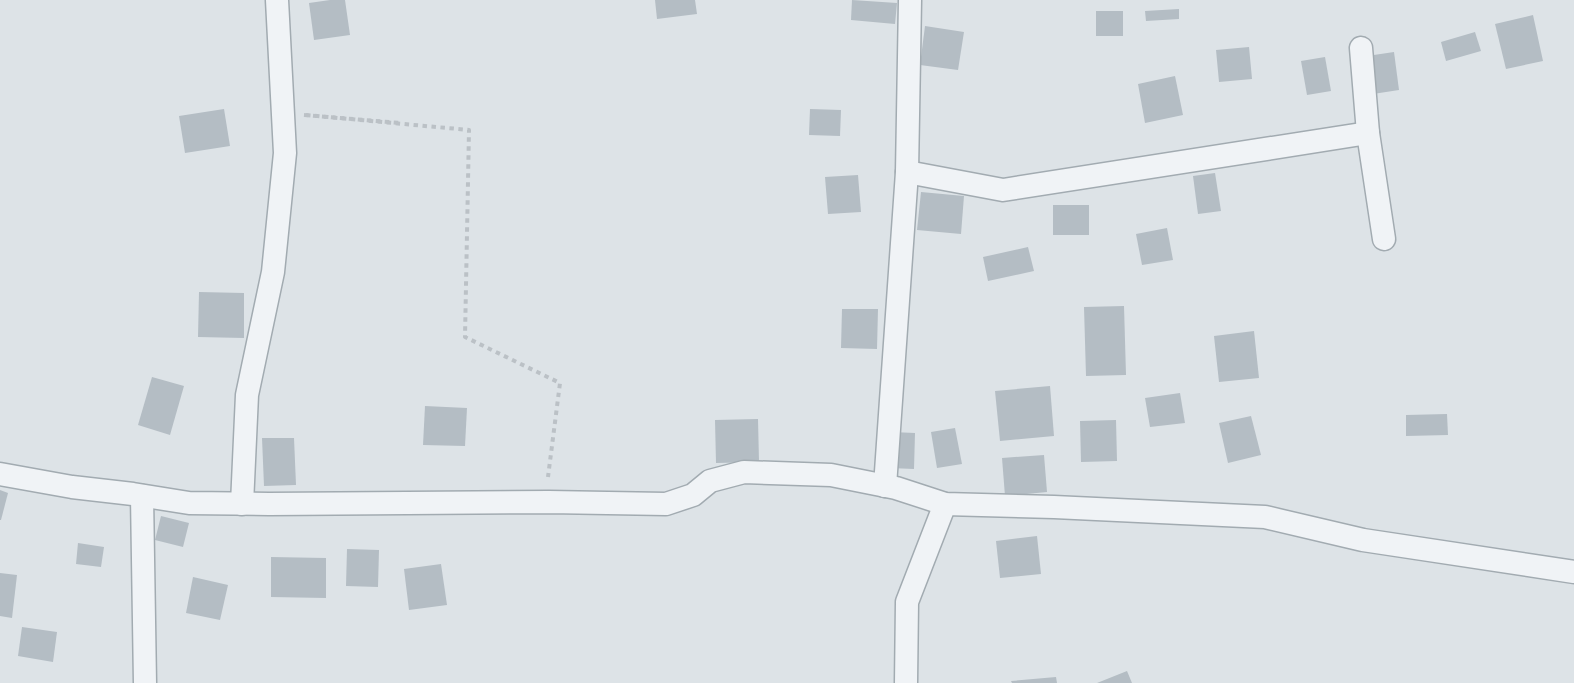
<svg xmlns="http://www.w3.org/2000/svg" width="1574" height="683" font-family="Arial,sans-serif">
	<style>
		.building { fill: #b4bdc4 }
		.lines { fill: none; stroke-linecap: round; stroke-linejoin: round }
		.minor-casing { stroke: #a2abb1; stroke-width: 25 }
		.path { stroke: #bbc1c6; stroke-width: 4; stroke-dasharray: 4.5 4.5; stroke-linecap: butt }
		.minor { stroke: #f0f3f6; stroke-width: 22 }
	</style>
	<rect width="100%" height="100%" fill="#dde3e7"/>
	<g class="building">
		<polygon points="330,0 345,0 350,35 314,40 309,3"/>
		<polygon points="655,0 695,0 697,14 657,19"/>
		<polygon points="852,0 897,3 895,24 851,20"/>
		<polygon points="1179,9 1179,19 1146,21 1145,11"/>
		<rect x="1096" y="11" width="27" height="25"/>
		<polygon points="1533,15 1543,61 1506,69 1495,24"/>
		<polygon points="925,26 964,32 958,70 920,65"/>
		<polygon points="1475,32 1481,51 1446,61 1441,42"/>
		<polygon points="1249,47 1252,79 1219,82 1216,50"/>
		<polygon points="1394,52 1399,90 1373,94 1367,56"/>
		<polygon points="1325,57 1331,91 1307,95 1301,61"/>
		<polygon points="1175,76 1183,115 1145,123 1138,84"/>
		<polygon points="224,109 230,146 185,153 179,116"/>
		<polygon points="810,109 841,110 840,136 809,135"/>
		<polygon points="1215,173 1221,211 1198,214 1193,176"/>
		<polygon points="858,175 861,212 828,214 825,177"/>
		<polygon points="921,192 964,196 961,234 917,230"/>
		<rect x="1053" y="205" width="36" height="30"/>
		<polygon points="1167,228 1173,260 1142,265 1136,234"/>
		<polygon points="1028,247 1034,271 988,281 983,257"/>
		<polygon points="199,292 244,293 244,338 198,337"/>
		<polygon points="1124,306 1126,375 1086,376 1084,307"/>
		<polygon points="842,309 878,309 877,349 841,348"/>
		<polygon points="1254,331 1259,378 1219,382 1214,336"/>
		<polygon points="152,377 184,386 170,435 138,425"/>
		<polygon points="1050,386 1054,436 1000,441 995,391"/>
		<polygon points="1180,393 1185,423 1150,427 1145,398"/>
		<polygon points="425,406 467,408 465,446 423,445"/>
		<polygon points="1447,414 1448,435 1406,436 1406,415"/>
		<polygon points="1251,416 1261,455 1228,463 1219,423"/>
		<polygon points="758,419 759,462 716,463 715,420"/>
		<polygon points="1116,420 1117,461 1081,462 1080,421"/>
		<polygon points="955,428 962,464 937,468 931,432"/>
		<polygon points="892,432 915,433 914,469 890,468"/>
		<polygon points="262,438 294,438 296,485 264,486"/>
		<polygon points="1044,455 1047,492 1005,496 1002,458"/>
		<polygon points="0,490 8,493 1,520 0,520"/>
		<polygon points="161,516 189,523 183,547 155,540"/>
		<polygon points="1037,536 1041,574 1000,578 996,541"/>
		<polygon points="78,543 104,547 101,567 76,564"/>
		<polygon points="347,549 379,550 378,587 346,586"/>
		<polygon points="271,557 326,558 326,598 271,597"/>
		<polygon points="441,564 447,605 409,610 404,569"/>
		<polygon points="0,573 17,575 12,618 0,616"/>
		<polygon points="193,577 228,585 220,620 186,613"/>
		<polygon points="22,627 57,632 53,662 18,656"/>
		<polygon points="1127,671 1132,683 1097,683"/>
		<polygon points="1056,677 1057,683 1012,683 1011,681"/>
	</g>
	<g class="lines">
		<defs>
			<g id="minor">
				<polyline points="1361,48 1368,133 1384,239"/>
				<polyline points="907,172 1003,190 1368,133"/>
				<polyline points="0,474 72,487 133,494 189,503 269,504 549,502 666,504 693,495 710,481 744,472 831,475 896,488 945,504 1054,507 1265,517 1363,540 1574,572"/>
				<polyline points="885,486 907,172 910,0"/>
				<polyline points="142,496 145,683"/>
				<polyline points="242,504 247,395 273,272 285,153 277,0"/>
				<polyline points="906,683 907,602 945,504"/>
			</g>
		</defs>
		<use href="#minor" class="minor-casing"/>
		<g class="path">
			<polyline points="304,115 400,123"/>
			<polyline points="306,115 469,130 465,337 560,383 548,477"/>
		</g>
		<use href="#minor" class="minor"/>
	</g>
</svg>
